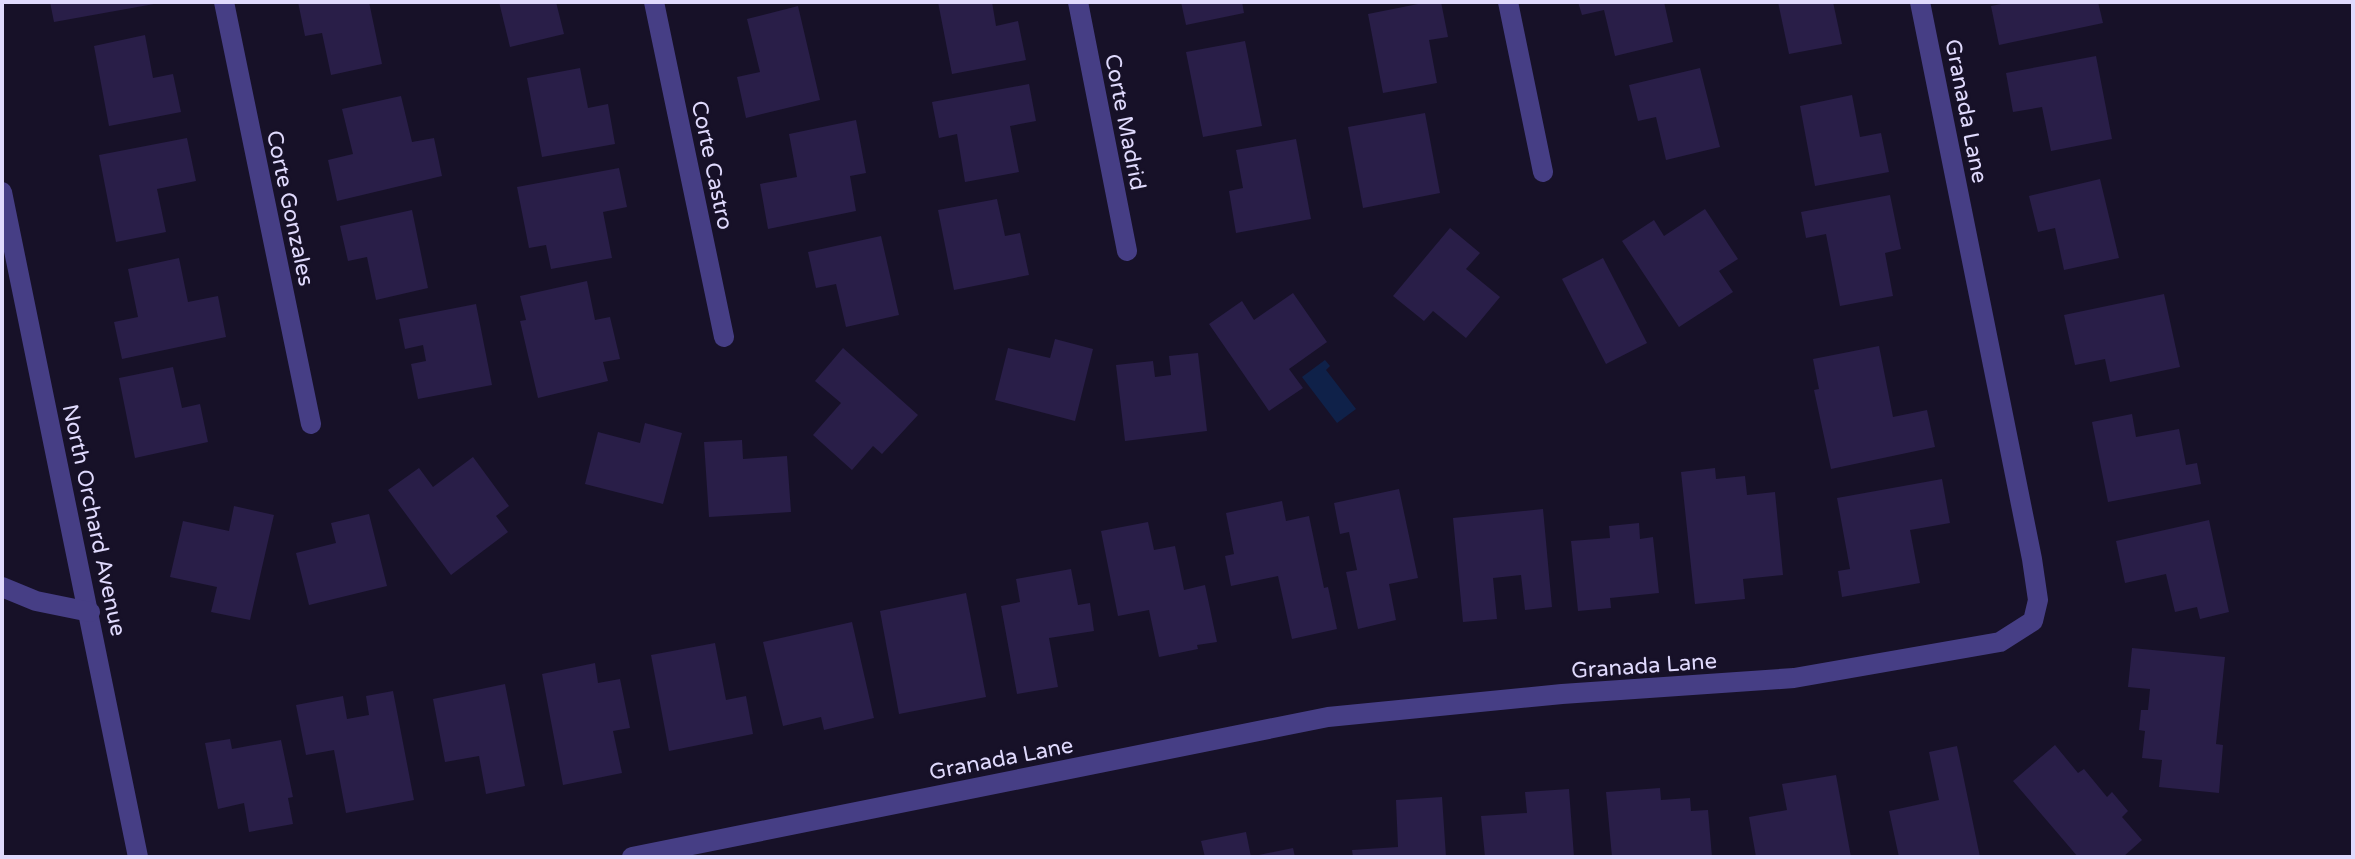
<svg xmlns="http://www.w3.org/2000/svg" width="2355" height="859" font-family="'Varela Round',sans-serif">
	<style>
		.water { fill: #0f2149 }
		.building { fill: #291e48 }
		.lines { fill: none; stroke-linecap: round; stroke-linejoin: round }
		.minor { stroke: #463e85; stroke-width: 20 }
		.labels { text-anchor: middle; stroke-width: 6; stroke-linejoin: round; paint-order: stroke }
		.street-label { font-size: 22px; fill: #e0dafd; stroke: #171128 }
	</style>
	<rect width="100%" height="100%" fill="#171128"/>
	<polygon class="water" points="1325,360 1330,366 1326,370 1356,409 1337,423 1302,377"/>
	<g class="building">
		<polygon points="50,2 154,2 154,4 54,22"/>
		<polygon points="298,2 369,2 382,64 331,75 322,33 305,36"/>
		<polygon points="499,2 556,2 564,34 510,47"/>
		<polygon points="938,2 992,2 996,26 1018,21 1026,60 952,74"/>
		<polygon points="1181,2 1242,2 1244,13 1186,25"/>
		<polygon points="1428,2 1441,2 1448,37 1429,40 1437,83 1383,93 1368,14"/>
		<polygon points="1578,2 1664,2 1673,42 1615,56 1604,10 1582,15"/>
		<polygon points="1778,2 1833,2 1842,44 1789,54"/>
		<polygon points="2011,2 2098,2 2103,23 1999,45 1991,6"/>
		<polygon points="798,6 820,100 746,118 737,77 760,72 747,19"/>
		<polygon points="145,35 153,78 173,74 181,112 109,126 94,46"/>
		<polygon points="1245,41 1262,126 1203,137 1186,52"/>
		<polygon points="2096,56 2112,139 2051,151 2042,107 2013,112 2006,73"/>
		<polygon points="580,68 588,108 608,104 615,144 542,157 527,78"/>
		<polygon points="1700,68 1720,147 1666,160 1656,117 1638,121 1629,85"/>
		<polygon points="1029,84 1036,121 1010,126 1019,172 965,182 957,134 939,138 932,102"/>
		<polygon points="1852,95 1860,137 1881,133 1889,172 1815,186 1800,106"/>
		<polygon points="401,96 412,142 434,138 442,176 337,201 328,160 353,154 342,109"/>
		<polygon points="1425,113 1440,193 1363,208 1348,127"/>
		<polygon points="856,120 866,173 850,176 856,211 768,229 760,184 797,177 789,134"/>
		<polygon points="187,138 196,181 157,189 166,232 116,242 99,155"/>
		<polygon points="1296,139 1311,219 1236,233 1229,191 1243,188 1236,150"/>
		<polygon points="619,168 627,207 603,212 612,258 551,269 546,245 529,248 517,187"/>
		<polygon points="2100,179 2119,258 2064,270 2055,228 2038,232 2029,196"/>
		<polygon points="1890,195 1901,249 1885,253 1893,296 1840,306 1826,234 1806,238 1801,212"/>
		<polygon points="997,199 1005,236 1020,233 1029,275 954,290 938,210"/>
		<polygon points="1705,209 1738,259 1719,271 1733,292 1679,327 1622,241 1654,220 1664,236"/>
		<polygon points="412,210 428,288 376,300 367,257 348,261 340,226"/>
		<polygon points="1450,228 1480,253 1466,269 1500,297 1466,338 1433,311 1424,321 1393,296"/>
		<polygon points="881,236 899,315 846,327 836,284 816,288 808,252"/>
		<polygon points="179,258 188,302 218,296 226,337 122,359 114,322 138,317 128,269"/>
		<polygon points="1603,258 1647,343 1606,364 1562,279"/>
		<polygon points="587,281 595,320 610,317 620,359 603,362 608,381 538,398 520,321 526,320 520,296"/>
		<polygon points="1293,293 1327,342 1289,369 1303,388 1269,411 1209,324 1242,301 1254,320"/>
		<polygon points="2164,294 2180,367 2110,382 2105,359 2075,365 2064,315"/>
		<polygon points="476,304 492,385 418,399 411,364 426,361 423,345 405,349 399,319"/>
		<polygon points="1055,339 1093,349 1075,421 995,400 1008,348 1050,358"/>
		<polygon points="1879,346 1893,417 1927,410 1935,447 1831,469 1814,390 1819,389 1813,359"/>
		<polygon points="843,348 918,415 882,454 873,446 852,470 813,435 841,403 815,381"/>
		<polygon points="1198,353 1207,431 1125,441 1116,365 1153,361 1155,377 1171,375 1169,356"/>
		<polygon points="173,367 182,408 200,404 208,442 135,458 119,378"/>
		<polygon points="2132,414 2136,437 2179,429 2186,465 2197,463 2201,484 2108,502 2092,422"/>
		<polygon points="645,423 682,433 663,504 585,484 598,432 640,443"/>
		<polygon points="742,440 743,459 787,456 791,512 709,517 704,442"/>
		<polygon points="473,457 509,506 496,516 508,532 451,575 388,490 419,468 433,487"/>
		<polygon points="1715,468 1716,479 1745,476 1747,495 1775,492 1783,575 1743,579 1745,599 1695,604 1681,472"/>
		<polygon points="1942,479 1950,523 1910,530 1920,583 1842,597 1838,571 1850,569 1837,498"/>
		<polygon points="1399,489 1418,578 1389,584 1396,620 1358,629 1346,572 1357,570 1349,532 1340,534 1334,503"/>
		<polygon points="1282,501 1286,521 1309,516 1324,588 1328,587 1337,629 1292,639 1278,576 1231,586 1225,556 1234,554 1226,513"/>
		<polygon points="234,506 274,515 250,620 211,612 217,587 170,577 183,521 229,531"/>
		<polygon points="1543,509 1552,607 1525,610 1521,575 1493,578 1497,619 1463,622 1453,518"/>
		<polygon points="369,514 387,586 309,605 296,553 336,543 331,523"/>
		<polygon points="2209,520 2229,612 2200,619 2197,607 2175,612 2166,574 2125,583 2116,541"/>
		<polygon points="1148,522 1154,550 1175,546 1184,590 1205,585 1217,642 1197,645 1198,649 1159,657 1149,610 1118,616 1101,531"/>
		<polygon points="1639,523 1640,539 1653,537 1659,593 1610,598 1611,608 1578,611 1571,541 1610,538 1609,526"/>
		<polygon points="1071,569 1078,605 1090,603 1094,631 1049,638 1058,687 1017,694 1001,606 1020,602 1016,579"/>
		<polygon points="966,593 986,697 899,714 880,611"/>
		<polygon points="852,622 874,718 824,730 821,717 783,726 763,642"/>
		<polygon points="715,643 726,700 746,696 753,734 669,751 651,655"/>
		<polygon points="2132,648 2225,657 2216,744 2223,745 2219,793 2159,787 2162,760 2142,758 2145,731 2139,730 2141,710 2148,710 2150,689 2128,687"/>
		<polygon points="595,663 598,683 620,679 630,728 613,731 622,773 563,785 542,674"/>
		<polygon points="505,684 525,786 486,794 479,756 445,762 433,699"/>
		<polygon points="393,691 414,800 346,813 334,750 306,755 296,705 343,696 347,719 369,715 366,696"/>
		<polygon points="230,739 232,749 281,740 293,797 288,798 293,824 249,832 244,803 218,809 205,743"/>
		<polygon points="2055,745 2078,773 2084,769 2107,797 2112,792 2128,811 2122,817 2142,840 2123,857 2078,857 2013,781"/>
		<polygon points="1957,746 1980,857 1899,857 1889,811 1939,800 1929,752"/>
		<polygon points="1836,775 1851,857 1756,857 1749,817 1787,810 1782,784"/>
		<polygon points="1660,788 1661,800 1690,798 1691,811 1708,810 1712,857 1612,857 1606,792"/>
		<polygon points="1569,789 1574,857 1485,857 1481,816 1527,813 1525,792"/>
		<polygon points="1442,797 1446,857 1353,857 1352,850 1398,847 1396,800"/>
		<polygon points="1246,832 1251,857 1205,857 1201,841"/>
		<polygon points="1293,848 1295,857 1254,857 1254,856"/>
	</g>
	<g class="lines">
		<g class="minor">
			<polyline points="224,2 311,424"/>
			<polyline points="654,2 724,337"/>
			<polyline points="1078,2 1127,251"/>
			<polyline points="1508,2 1543,172"/>
			<polyline points="2,192 138,857"/>
			<polyline points="2,587 36,601 90,612"/>
			<polyline points="632,857 1328,717 1562,694 1794,678 2000,642 2033,621 2038,600 2032,559 1920,2"/>
		</g>
	</g>
	<g class="labels">
		<g class="street-label">
			<text transform="translate(1967 111) rotate(79)" y="8">Granada Lane</text>
			<text transform="translate(1126 122) rotate(79)" y="8">Corte Madrid</text>
			<text transform="translate(713 165) rotate(78)" y="8">Corte Castro</text>
			<text transform="translate(291 208) rotate(78)" y="8">Corte Gonzales</text>
			<text transform="translate(95 520) rotate(78)" y="8">North Orchard Avenue</text>
			<text transform="translate(1644 665) rotate(-4)" y="8">Granada Lane</text>
			<text transform="translate(1001 758) rotate(-11)" y="8">Granada Lane</text>
		</g>
	</g>
	<rect width="2355" height="859" fill="none" stroke="#e0dafd" stroke-width="8"/>
</svg>
